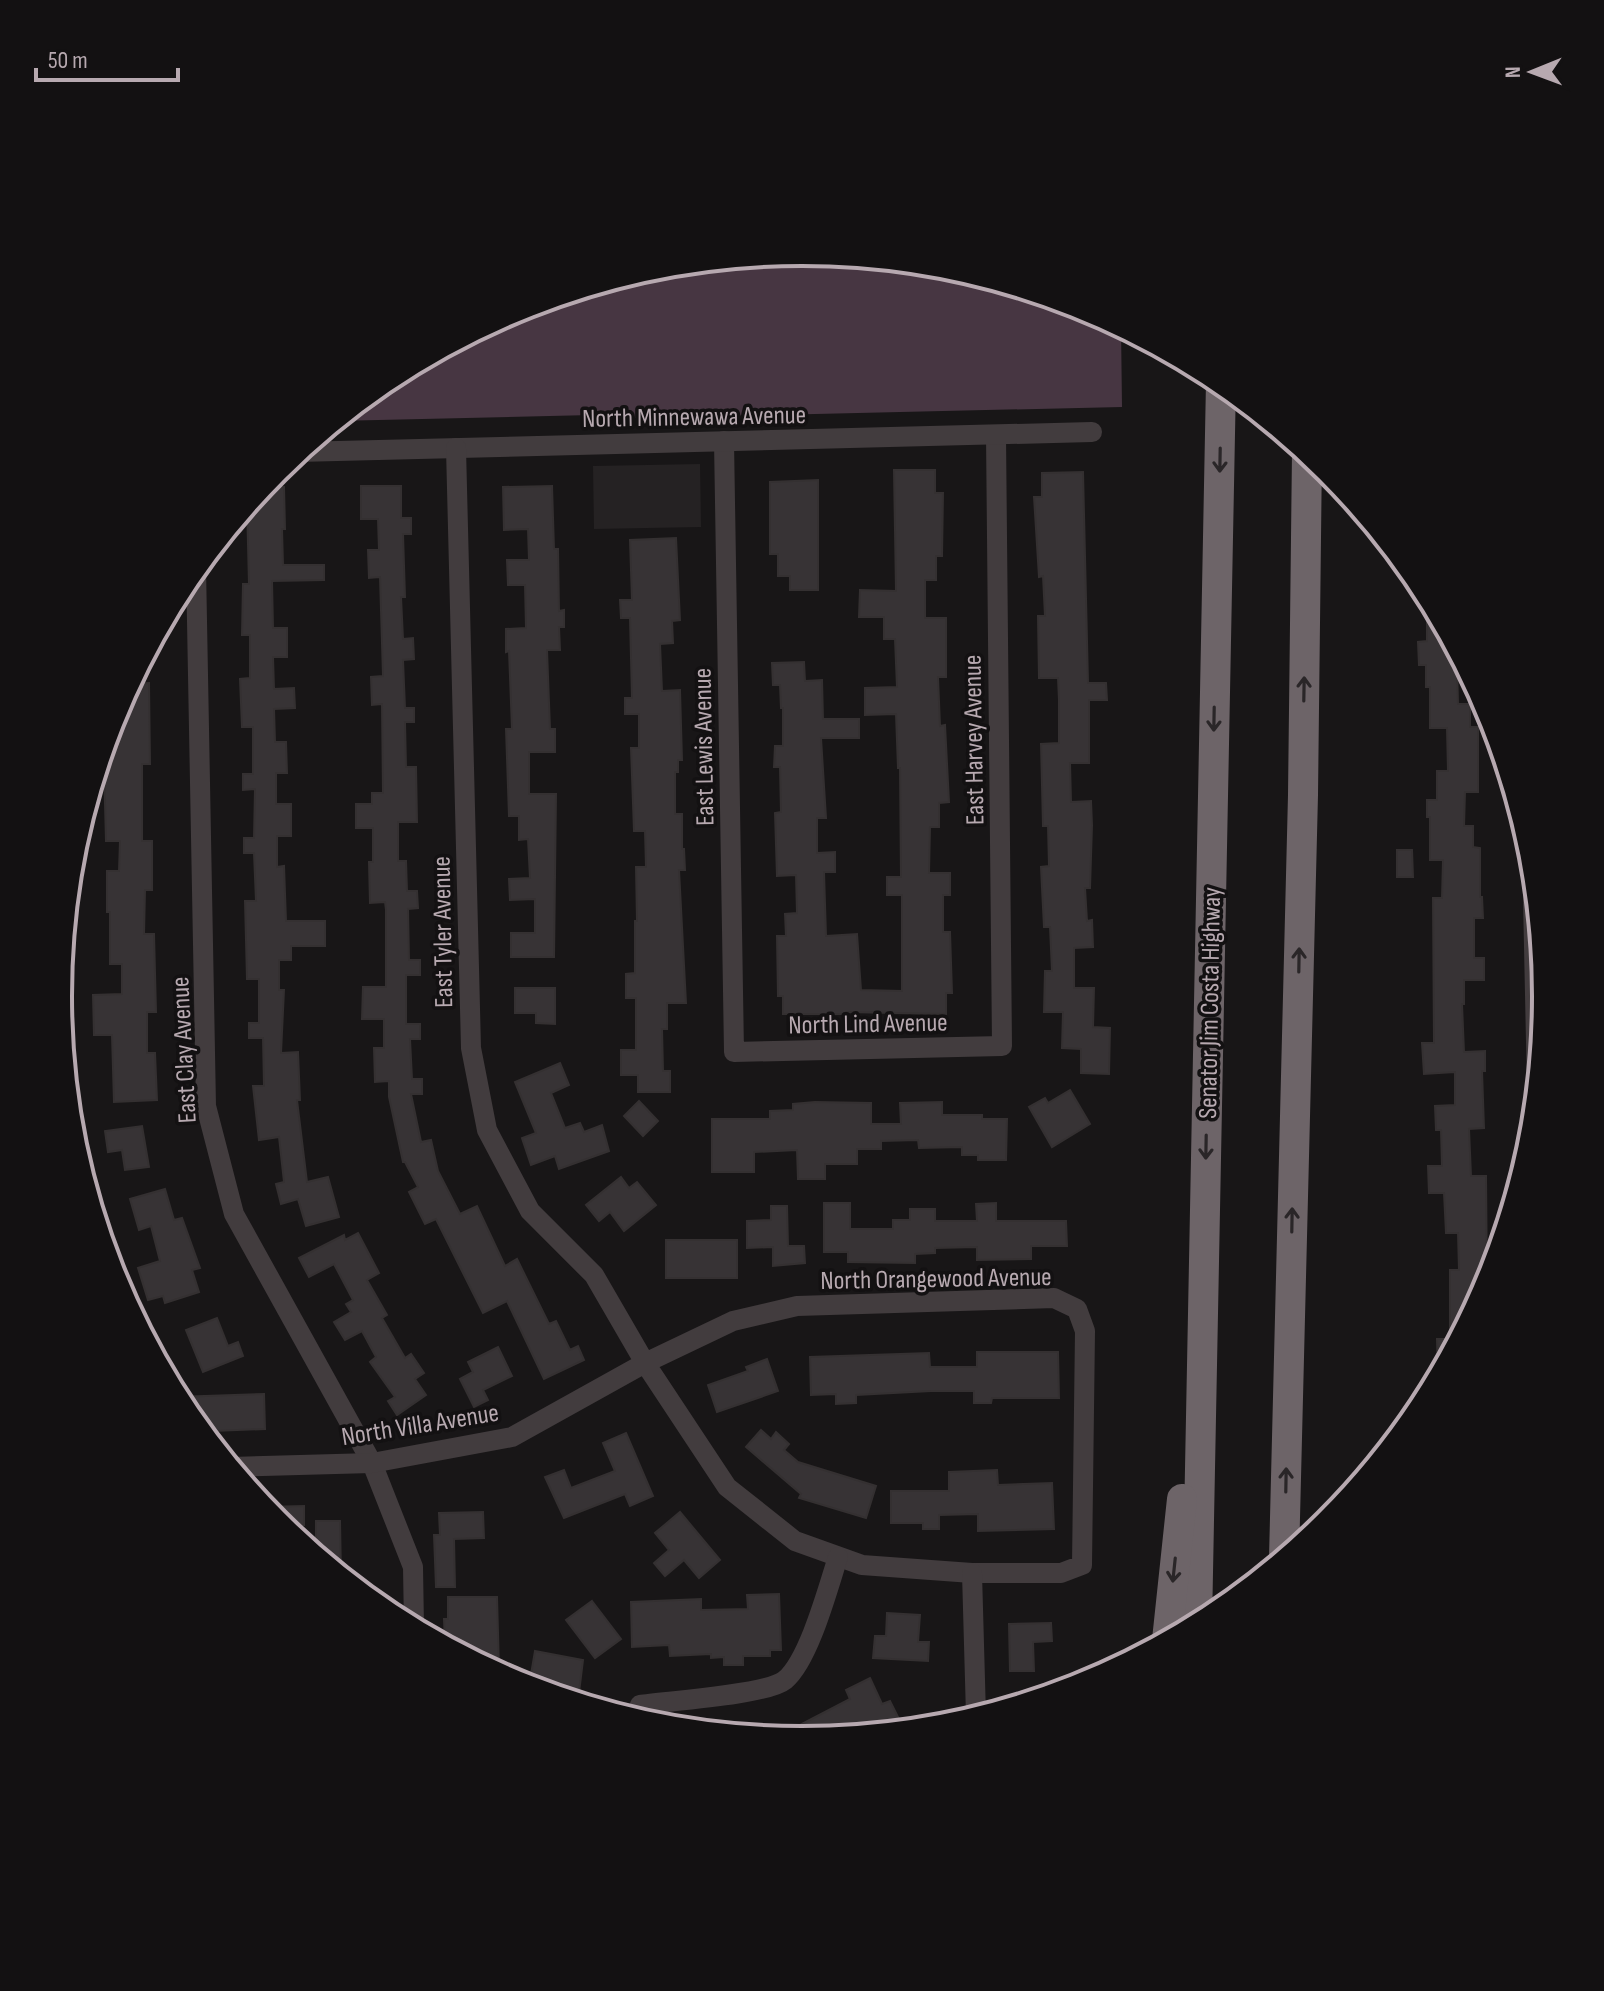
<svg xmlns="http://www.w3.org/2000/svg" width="1604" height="1991" font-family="'Sofia Sans Condensed',sans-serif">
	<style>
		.built { fill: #252223 }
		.water { fill: #473642 }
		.building { fill: #373335; stroke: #343031; stroke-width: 2 }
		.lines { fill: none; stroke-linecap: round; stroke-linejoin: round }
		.minor { stroke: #423c3e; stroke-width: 20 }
		.highway { stroke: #6d6468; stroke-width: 30 }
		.oneway { stroke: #2a2628 }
		.labels { text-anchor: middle; stroke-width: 7; stroke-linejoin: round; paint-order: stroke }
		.street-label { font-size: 26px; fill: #b7a9b0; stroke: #131112 }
		.rim { fill: none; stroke: #b7a9b0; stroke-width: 4 }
	</style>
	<rect width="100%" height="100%" fill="#181617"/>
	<polygon class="built" points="700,464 701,527 594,529 593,466"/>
	<polygon class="water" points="802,252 948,266 1087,308 1121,326 1122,407 592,419 592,415 335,421 389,377 518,308 657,266"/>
	<g class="building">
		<polygon points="894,470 935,470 935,493 943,493 942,556 936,556 936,580 925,580 925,618 946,618 946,677 938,677 940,726 945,725 949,802 939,803 939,827 930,827 929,873 950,873 950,895 943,895 943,932 950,932 952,993 946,993 946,1014 846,1012 846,1014 783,1014 783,996 778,996 777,936 786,936 785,914 797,913 796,875 777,876 775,813 781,812 780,767 774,767 775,746 783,746 783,708 781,708 780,685 773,685 772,663 804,662 805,681 822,680 823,719 859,719 859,738 821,738 826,818 817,818 817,853 835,852 835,872 824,872 826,936 857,934 861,990 902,991 902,895 887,895 887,877 901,877 900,768 898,768 896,714 865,715 865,688 897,687 895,639 884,639 884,617 859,617 860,590 896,591"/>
		<polygon points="1083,472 1088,683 1106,683 1107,700 1089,700 1089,763 1070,763 1071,802 1091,801 1092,825 1090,888 1085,888 1087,921 1092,920 1093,947 1074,948 1074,988 1094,988 1093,1027 1110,1028 1109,1074 1081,1073 1081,1049 1062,1048 1063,1012 1044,1012 1045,971 1052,971 1050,927 1044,927 1042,888 1041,867 1049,866 1048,826 1043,826 1041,744 1059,743 1059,700 1058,678 1039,678 1038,616 1045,616 1043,576 1039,577 1034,497 1042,497 1042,473"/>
		<polygon points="818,480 818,590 790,590 790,576 778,576 778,554 770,554 770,482"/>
		<polygon points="361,486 401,486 401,518 411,518 411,534 403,534 405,597 401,597 403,639 413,638 414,659 403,660 405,708 414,708 414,722 405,722 406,767 416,767 417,822 398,822 398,861 406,861 407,891 417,891 418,908 408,909 409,960 420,960 420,975 406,975 406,1024 420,1024 420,1039 410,1039 412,1079 422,1079 422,1094 411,1094 421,1142 431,1140 438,1171 460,1214 477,1206 505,1266 517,1259 549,1324 556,1321 570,1350 578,1346 584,1360 544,1379 507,1301 483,1313 436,1219 425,1224 409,1192 418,1187 405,1162 403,1162 389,1097 389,1081 375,1082 374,1048 384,1048 384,1019 362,1019 363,987 386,987 386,910 385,902 370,903 369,862 373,862 373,828 356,828 356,804 372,804 372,793 383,793 382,704 372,705 371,677 383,676 380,577 369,578 368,550 379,550 378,519 361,519"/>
		<polygon points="552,486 554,549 558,549 559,611 564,610 564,627 559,627 560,650 547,650 550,729 555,729 555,752 529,752 529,794 556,794 554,957 511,957 511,933 535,933 535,899 510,900 509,879 530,878 528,839 519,840 519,816 509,816 506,729 512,729 509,651 506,652 506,629 526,628 525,585 508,585 507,560 529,560 528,529 504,530 503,487"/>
		<polygon points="284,487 285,529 282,529 283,565 324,565 324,580 272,581 273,628 287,628 287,657 273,657 274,689 294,688 295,708 274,709 275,742 286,742 287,773 276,773 276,804 291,804 291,836 277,836 277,867 284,866 286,921 325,921 325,946 291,946 291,960 279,960 279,990 284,990 281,1053 298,1052 300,1100 297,1100 307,1182 328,1177 339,1217 306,1226 298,1199 281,1204 276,1184 284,1182 279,1137 259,1140 253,1086 264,1086 263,1038 249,1038 249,1023 259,1023 259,979 247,979 245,901 256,901 254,853 244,853 244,838 254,838 255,789 243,790 243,774 253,774 253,727 242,727 240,679 250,678 250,635 242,635 243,584 249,584 247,504 261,488"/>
		<polygon points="676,538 680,620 672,621 673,643 660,644 662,691 680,690 682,760 678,760 678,772 675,772 675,814 682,814 682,849 684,849 685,870 679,870 686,1003 667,1003 667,1029 662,1029 663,1071 670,1071 670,1092 638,1092 638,1075 621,1075 621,1050 636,1050 636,998 626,998 626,974 635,973 635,921 637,921 636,867 646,867 645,831 634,831 631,748 639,748 639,714 625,714 625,698 632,698 630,618 621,618 620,600 632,600 630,540"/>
		<polygon points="1427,594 1465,666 1457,666 1458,704 1470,704 1470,727 1478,727 1478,792 1465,792 1464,826 1473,826 1473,847 1480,848 1480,897 1482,897 1483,918 1474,918 1474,958 1484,958 1484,980 1464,980 1464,1004 1462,1004 1464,1052 1485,1051 1485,1071 1482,1071 1484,1128 1469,1129 1471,1176 1486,1176 1487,1285 1438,1377 1437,1339 1450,1339 1450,1270 1459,1270 1458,1233 1446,1233 1444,1193 1429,1193 1428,1166 1442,1166 1441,1130 1436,1130 1435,1106 1455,1105 1455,1072 1424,1074 1422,1043 1434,1043 1433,898 1442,898 1443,860 1430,860 1430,817 1427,817 1427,800 1437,800 1437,771 1448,771 1447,728 1430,728 1430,687 1426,687 1426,665 1419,665 1418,642 1427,641"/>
		<polygon points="149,683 150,764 142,764 142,841 152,841 152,890 145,890 144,934 154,934 156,1012 147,1012 147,1053 155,1053 157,1100 114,1102 112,1035 94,1035 93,995 122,994 122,964 110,964 110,912 107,912 107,871 119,871 120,841 106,841 104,766 98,766 105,744 119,743 117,706 129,684"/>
		<polygon points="1397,850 1412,850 1413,877 1397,877"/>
		<polygon points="515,988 555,988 555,1024 536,1023 536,1013 515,1013"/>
		<polygon points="560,1063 569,1085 551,1093 565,1128 580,1123 584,1132 602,1125 609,1151 559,1169 555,1156 531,1165 522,1138 536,1133 515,1082"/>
		<polygon points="1070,1090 1090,1124 1052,1147 1029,1107 1045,1098 1048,1103"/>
		<polygon points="639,1101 658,1121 643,1136 624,1116"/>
		<polygon points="815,1102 871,1103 871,1124 901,1124 900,1103 942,1102 942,1115 982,1115 982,1119 1007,1119 1006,1160 978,1160 978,1155 962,1155 962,1147 919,1148 918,1140 881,1141 881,1149 857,1149 857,1164 825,1164 825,1179 798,1179 797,1150 754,1152 754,1172 712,1172 712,1119 770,1119 770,1111 793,1110 793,1104"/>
		<polygon points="142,1126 149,1167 125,1170 122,1150 108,1152 105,1131"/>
		<polygon points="621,1177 629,1188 637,1182 656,1205 624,1231 610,1212 599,1221 586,1205"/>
		<polygon points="165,1189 174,1220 182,1218 200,1268 192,1270 199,1292 165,1303 163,1296 148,1300 138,1268 160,1261 151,1226 139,1230 130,1199"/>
		<polygon points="824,1203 850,1203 850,1229 893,1229 893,1220 910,1220 910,1209 935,1209 935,1221 977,1221 976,1204 996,1203 996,1221 1066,1221 1067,1246 1031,1246 1031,1259 977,1260 977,1247 935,1248 935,1253 915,1254 915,1263 848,1262 848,1252 824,1252"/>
		<polygon points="771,1206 787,1206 788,1246 804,1246 805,1263 773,1266 773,1247 747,1248 747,1221 771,1220"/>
		<polygon points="358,1233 379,1273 367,1280 387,1315 382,1318 405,1358 411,1354 424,1373 415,1379 426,1395 397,1415 388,1401 395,1397 370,1362 376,1357 362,1331 345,1340 334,1322 351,1312 346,1304 353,1300 334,1264 309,1277 299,1258 344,1235 345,1240"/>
		<rect x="666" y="1240" width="71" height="38"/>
		<polygon points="217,1318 228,1346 238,1342 243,1356 203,1372 186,1330"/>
		<polygon points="498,1347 512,1376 483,1390 488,1400 474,1407 460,1379 473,1372 468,1362"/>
		<polygon points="977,1352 1058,1352 1059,1398 992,1398 991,1403 974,1403 974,1391 931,1391 856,1395 856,1403 836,1404 836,1394 811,1395 810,1357 929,1353 930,1367 977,1367"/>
		<polygon points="767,1359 778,1391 717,1412 708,1385 748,1371 746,1367"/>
		<polygon points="264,1394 265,1429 213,1431 213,1426 197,1426 177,1397"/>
		<polygon points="761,1430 771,1439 776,1432 789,1444 784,1450 798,1462 876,1486 866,1518 799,1498 801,1494 746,1447"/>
		<polygon points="626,1433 653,1496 630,1506 625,1494 564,1518 545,1477 564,1470 571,1488 615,1471 603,1443"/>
		<polygon points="997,1470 998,1485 1052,1483 1054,1529 978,1531 978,1514 939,1515 939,1529 923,1529 923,1523 891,1523 891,1491 949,1491 949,1472"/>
		<polygon points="304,1506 304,1525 281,1526 264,1507"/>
		<polygon points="483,1512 484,1538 454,1539 455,1587 436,1587 434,1535 440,1535 439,1513"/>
		<polygon points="680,1512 720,1560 699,1578 684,1560 665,1576 654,1563 669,1550 655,1533"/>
		<polygon points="316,1521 340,1521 341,1575 316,1554"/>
		<polygon points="779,1594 781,1650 770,1650 770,1656 743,1656 743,1665 724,1665 724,1657 711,1658 711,1654 670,1656 669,1645 632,1647 631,1602 701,1599 701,1610 748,1609 747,1595"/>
		<polygon points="448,1597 497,1597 499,1668 489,1668 445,1644 444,1619 448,1619"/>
		<polygon points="592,1601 621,1639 595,1658 566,1620"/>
		<polygon points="887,1613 920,1615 918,1642 929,1642 928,1661 873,1658 875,1636 886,1636"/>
		<polygon points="1051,1623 1052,1641 1033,1642 1034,1671 1010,1671 1009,1624"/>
		<polygon points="535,1651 583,1660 578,1701 529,1686"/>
		<polygon points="870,1678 882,1704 890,1701 901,1723 893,1727 894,1730 805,1739 798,1726 850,1699 846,1690"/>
	</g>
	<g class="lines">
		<g class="minor">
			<polyline points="724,441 734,1052 1002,1046 996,435"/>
			<polyline points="297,452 1092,432"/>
			<polyline points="196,567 206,1106 234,1214 372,1463 413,1567 414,1627"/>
			<polyline points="1532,851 1537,1090"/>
			<polyline points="231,1467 372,1463 512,1437 645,1363 733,1321 797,1306 1054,1298 1077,1309 1085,1331 1082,1565 1061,1573 972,1573 862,1565 795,1541 727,1487 645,1363 594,1275 530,1211 487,1130 471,1048 456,448"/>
			<polyline points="972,1573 976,1716"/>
			<path d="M640 1705C667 1701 767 1695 785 1680 809 1660 828 1588 838 1557"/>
		</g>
		<g class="highway">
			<polyline points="1284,1558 1303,795 1307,452"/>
			<polyline points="1197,1624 1221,382"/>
			<polyline points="1167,1640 1182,1499"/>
		</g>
	</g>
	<defs><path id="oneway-shaft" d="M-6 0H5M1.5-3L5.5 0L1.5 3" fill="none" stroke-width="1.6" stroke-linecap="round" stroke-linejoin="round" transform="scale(2)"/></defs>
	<g class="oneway">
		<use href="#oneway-shaft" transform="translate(1220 460) rotate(91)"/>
		<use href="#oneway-shaft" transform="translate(1304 689) rotate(-89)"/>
		<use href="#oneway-shaft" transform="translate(1214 719) rotate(91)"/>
		<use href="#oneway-shaft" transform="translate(1299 960) rotate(-89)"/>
		<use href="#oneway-shaft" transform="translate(1206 1147) rotate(91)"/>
		<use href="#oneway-shaft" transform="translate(1292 1220) rotate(-89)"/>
		<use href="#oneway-shaft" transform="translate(1286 1480) rotate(-89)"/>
		<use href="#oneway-shaft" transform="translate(1174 1570) rotate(96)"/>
	</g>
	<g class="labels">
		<g class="street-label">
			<text transform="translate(694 416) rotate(-1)" y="9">North Minnewawa Avenue</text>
			<text transform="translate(973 740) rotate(-91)" y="9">East Harvey Avenue</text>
			<text transform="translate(703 747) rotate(-91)" y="9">East Lewis Avenue</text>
			<text transform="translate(442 932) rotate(-91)" y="9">East Tyler Avenue</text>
			<text transform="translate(1209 1003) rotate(-89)" y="9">Senator Jim Costa Highway</text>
			<text transform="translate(868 1023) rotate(-1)" y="9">North Lind Avenue</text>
			<text transform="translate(183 1050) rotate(-93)" y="9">East Clay Avenue</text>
			<text transform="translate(936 1278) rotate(-1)" y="9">North Orangewood Avenue</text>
			<text transform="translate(420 1424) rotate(-9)" y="9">North Villa Avenue</text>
		</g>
	</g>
	<path d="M0 0H1604V1991H0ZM72 996a730 730 0 1 1 1460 0a730 730 0 1 1-1460 0Z" fill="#131112" fill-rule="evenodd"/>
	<path class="rim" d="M72 996a730 730 0 1 1 1460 0a730 730 0 1 1-1460 0Z"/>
	<g transform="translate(1532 72) rotate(269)" stroke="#131112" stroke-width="6" paint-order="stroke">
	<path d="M0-6L14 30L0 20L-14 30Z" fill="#b7a9b0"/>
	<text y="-12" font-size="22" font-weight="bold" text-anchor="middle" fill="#b7a9b0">N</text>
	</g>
	<path d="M36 68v12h142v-12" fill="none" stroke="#b7a9b0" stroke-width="4"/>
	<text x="48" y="68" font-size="24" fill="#b7a9b0" stroke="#131112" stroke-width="6" paint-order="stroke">50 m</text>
</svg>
